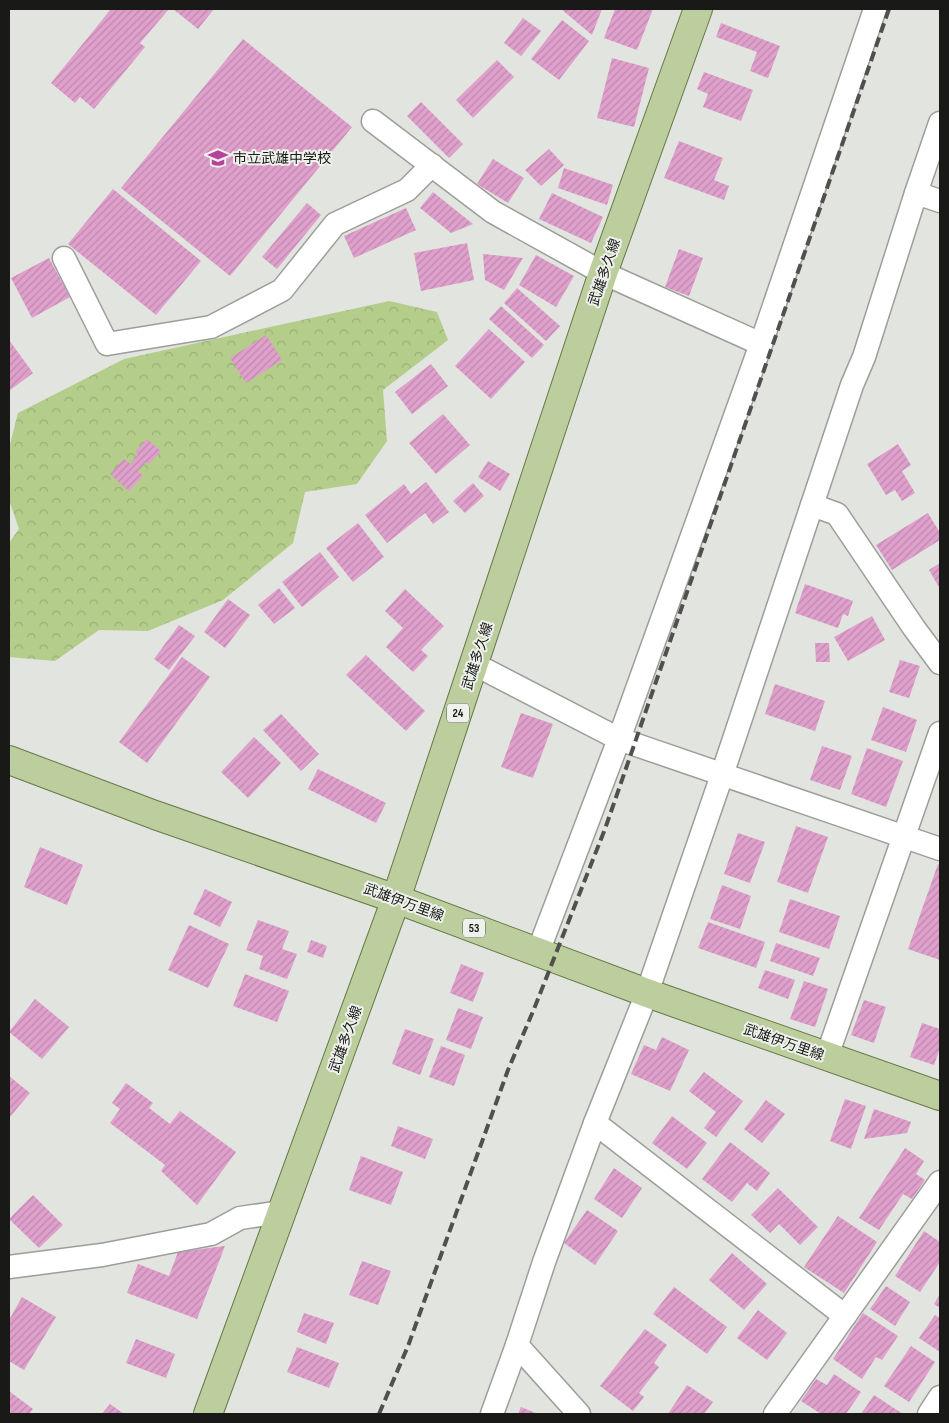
<svg xmlns="http://www.w3.org/2000/svg" width="949" height="1423" font-family="'Sofia Sans Condensed','Noto Sans JP',sans-serif">
	<style>
		.forest { fill: url(#forest-crowns) }
		.building { fill: url(#building-hatch) }
		.lines { fill: none; stroke-linecap: round; stroke-linejoin: round }
		.minor-casing { stroke: #9c9e9a; stroke-width: 25 }
		.primary-casing { stroke: #667945; stroke-width: 30 }
		.minor { stroke: #fff; stroke-width: 22 }
		.primary { stroke: #bccd9e; stroke-width: 28 }
		.rail { stroke: #50514f; stroke-width: 4; stroke-dasharray: 10 5; stroke-linecap: butt }
		.labels { text-anchor: middle; stroke-width: 4; stroke-linejoin: round; paint-order: stroke }
		.shield { fill: #eff1ec; stroke: #595a58; stroke-width: 1 }
		.shield-label { font-size: 12px; font-weight: bold; fill: #191a18 }
		.poi-label { font-size: 14px; fill: #191a18; stroke: #eff1ec; text-anchor: start }
		.street-label { font-size: 14px; fill: #191a18; stroke: #eff1ec }
	</style>
	<defs>
		<pattern id="forest-crowns" width="20" height="18" patternUnits="userSpaceOnUse" patternTransform="scale(1.25)"><rect width="20" height="18" fill="#b4cd8b"/><path d="M2 6a3 3 0 1 1 6 0M12 15a3 3 0 1 1 6 0" fill="none" stroke="#9aaf77"/></pattern>
		<pattern id="building-hatch" width="6" height="6" patternUnits="userSpaceOnUse" patternTransform="scale(1.25)"><rect width="6" height="6" fill="#dfa0cc"/><path d="M-1 1l2-2M0 6l6-6M5 7l2-2" fill="none" stroke="#bf89ae"/></pattern>
	</defs>
	<rect width="100%" height="100%" fill="#e2e4df"/>
	<polygon class="forest" points="389,301 437,312 448,340 383,390 387,441 357,484 305,492 293,543 223,600 148,631 99,630 55,661 9,657 9,543 19,529 9,500 9,448 18,413 124,359"/>
	<g class="building">
		<polygon points="111,9 169,9 140,43 145,47 94,109 80,97 75,103 51,83"/>
		<polygon points="173,9 214,9 198,29"/>
		<polygon points="561,9 602,9 592,35"/>
		<polygon points="615,9 653,9 637,50 604,38"/>
		<polygon points="523,18 541,31 521,56 504,43"/>
		<polygon points="562,20 589,41 559,80 531,59"/>
		<polygon points="721,23 780,46 768,78 750,71 757,52 716,37"/>
		<polygon points="243,39 352,127 230,276 121,188"/>
		<polygon points="612,58 649,68 634,127 597,118"/>
		<polygon points="497,60 514,77 473,118 456,100"/>
		<polygon points="704,72 753,90 741,121 703,107 708,94 697,89"/>
		<polygon points="421,102 463,144 449,158 407,116"/>
		<polygon points="679,141 723,158 714,180 729,186 724,200 664,178"/>
		<polygon points="549,149 564,165 541,186 525,170"/>
		<polygon points="493,159 524,178 508,203 477,184"/>
		<polygon points="564,168 613,185 607,205 558,188"/>
		<polygon points="113,189 201,261 156,315 68,244"/>
		<polygon points="433,192 473,224 451,233 420,208"/>
		<polygon points="552,193 603,217 591,243 539,219"/>
		<polygon points="307,203 321,215 277,269 262,257"/>
		<polygon points="406,208 416,230 354,258 344,236"/>
		<polygon points="467,243 474,280 421,291 414,253"/>
		<polygon points="679,249 703,258 689,296 665,287"/>
		<polygon points="483,254 523,258 504,290 485,280"/>
		<polygon points="536,255 574,276 556,307 519,285"/>
		<polygon points="49,258 70,297 32,318 11,278"/>
		<polygon points="517,288 560,326 546,341 504,303"/>
		<polygon points="501,306 544,345 532,358 489,319"/>
		<polygon points="489,329 525,362 491,399 455,366"/>
		<polygon points="266,335 282,360 246,383 230,358"/>
		<polygon points="9,340 33,373 9,391"/>
		<polygon points="431,364 448,386 412,414 395,392"/>
		<polygon points="443,414 470,445 436,474 409,443"/>
		<polygon points="147,439 161,451 149,464 146,462 138,471 143,476 129,491 110,474 124,459 130,464 138,454 135,452"/>
		<polygon points="898,444 911,465 902,471 915,493 902,501 895,490 886,495 867,464"/>
		<polygon points="488,461 510,474 500,491 478,477"/>
		<polygon points="426,482 449,512 433,524 425,513 387,543 365,515 404,484 411,494"/>
		<polygon points="473,483 484,496 465,513 453,501"/>
		<polygon points="928,513 940,533 940,540 892,570 876,545"/>
		<polygon points="358,523 384,557 353,582 326,548"/>
		<polygon points="320,552 339,577 302,607 282,582"/>
		<polygon points="940,563 940,589 929,570"/>
		<polygon points="805,584 853,601 848,616 843,614 838,628 795,613"/>
		<polygon points="279,588 295,608 274,624 258,605"/>
		<polygon points="405,589 444,626 421,650 428,656 413,672 386,647 403,628 385,611"/>
		<polygon points="228,599 250,615 225,648 204,632"/>
		<polygon points="872,616 885,640 848,661 834,637"/>
		<polygon points="179,625 195,636 169,670 154,659"/>
		<polygon points="815,643 829,643 830,662 816,662"/>
		<polygon points="366,655 425,711 406,731 346,675"/>
		<polygon points="182,657 210,677 147,763 119,742"/>
		<polygon points="900,660 920,666 909,698 889,692"/>
		<polygon points="775,684 825,701 815,731 765,714"/>
		<polygon points="883,707 917,720 906,752 871,740"/>
		<polygon points="521,713 553,724 533,778 501,767"/>
		<polygon points="281,714 319,754 301,771 263,730"/>
		<polygon points="254,737 281,763 248,798 221,772"/>
		<polygon points="822,746 852,756 840,790 810,780"/>
		<polygon points="867,748 903,761 886,807 851,794"/>
		<polygon points="318,769 386,803 376,823 308,789"/>
		<polygon points="796,826 828,837 808,893 777,882"/>
		<polygon points="738,833 765,842 750,883 724,874"/>
		<polygon points="40,847 83,865 67,905 24,887"/>
		<polygon points="938,864 940,865 940,960 908,949"/>
		<polygon points="722,885 751,896 740,929 710,919"/>
		<polygon points="205,889 232,902 220,927 193,914"/>
		<polygon points="790,899 840,916 829,949 779,932"/>
		<polygon points="258,920 289,931 282,949 297,954 287,979 259,969 263,956 246,950"/>
		<polygon points="708,922 765,942 756,968 698,948"/>
		<polygon points="189,925 229,944 208,988 168,970"/>
		<polygon points="311,940 327,946 323,958 307,952"/>
		<polygon points="776,943 820,958 813,976 770,961"/>
		<polygon points="461,964 484,973 473,1002 450,993"/>
		<polygon points="765,970 795,980 788,999 758,988"/>
		<polygon points="245,974 289,991 277,1022 233,1006"/>
		<polygon points="804,981 828,989 815,1027 790,1019"/>
		<polygon points="35,999 69,1027 42,1059 9,1032"/>
		<polygon points="864,1000 886,1007 874,1043 851,1035"/>
		<polygon points="458,1008 483,1017 471,1049 446,1040"/>
		<polygon points="922,1023 940,1029 940,1048 934,1065 910,1057"/>
		<polygon points="405,1029 434,1039 420,1075 392,1064"/>
		<polygon points="662,1037 689,1050 670,1091 631,1074 644,1045 656,1050"/>
		<polygon points="441,1046 465,1055 454,1086 429,1077"/>
		<polygon points="704,1072 743,1101 716,1137 704,1128 716,1112 689,1091"/>
		<polygon points="9,1076 30,1093 9,1118"/>
		<polygon points="126,1083 153,1103 149,1108 170,1124 180,1111 236,1152 197,1205 161,1171 165,1165 110,1123 120,1109 112,1103"/>
		<polygon points="845,1099 866,1106 851,1149 830,1141"/>
		<polygon points="766,1100 785,1114 762,1143 744,1129"/>
		<polygon points="874,1109 911,1122 907,1133 864,1139"/>
		<polygon points="672,1116 707,1143 687,1169 652,1143"/>
		<polygon points="398,1126 433,1139 425,1159 391,1146"/>
		<polygon points="730,1142 770,1173 757,1191 747,1183 732,1202 702,1179"/>
		<polygon points="905,1148 924,1161 916,1174 925,1180 912,1199 903,1194 879,1230 859,1218"/>
		<polygon points="361,1156 403,1172 391,1205 349,1190"/>
		<polygon points="614,1168 642,1188 622,1218 594,1199"/>
		<polygon points="778,1188 818,1227 800,1245 779,1224 770,1233 751,1215"/>
		<polygon points="33,1195 63,1225 39,1248 9,1219"/>
		<polygon points="587,1210 618,1231 595,1265 564,1243"/>
		<polygon points="838,1216 877,1242 844,1293 804,1267"/>
		<polygon points="924,1231 940,1242 940,1262 920,1292 895,1276"/>
		<polygon points="225,1246 197,1319 127,1293 138,1264 169,1276 178,1252"/>
		<polygon points="732,1253 767,1284 744,1310 709,1280"/>
		<polygon points="362,1261 391,1271 378,1305 349,1295"/>
		<polygon points="886,1286 910,1302 895,1326 870,1309"/>
		<polygon points="674,1287 727,1327 707,1354 653,1314"/>
		<polygon points="940,1294 940,1308 934,1304"/>
		<polygon points="22,1297 56,1317 24,1370 9,1361 9,1320"/>
		<polygon points="758,1310 787,1333 767,1360 737,1338"/>
		<polygon points="304,1313 334,1323 326,1344 297,1332"/>
		<polygon points="863,1313 898,1336 882,1360 876,1357 862,1379 833,1359"/>
		<polygon points="935,1315 940,1318 940,1352 919,1338"/>
		<polygon points="645,1329 667,1345 654,1363 659,1367 639,1393 644,1397 633,1411 600,1386"/>
		<polygon points="136,1339 175,1354 166,1378 126,1363"/>
		<polygon points="911,1346 935,1362 909,1402 884,1386"/>
		<polygon points="297,1347 339,1363 329,1388 287,1372"/>
		<polygon points="834,1374 861,1392 846,1414 821,1414 801,1401 816,1379 827,1385"/>
		<polygon points="687,1385 713,1402 704,1414 668,1414"/>
		<polygon points="9,1391 33,1409 29,1414 9,1414"/>
		<polygon points="874,1395 903,1414 861,1414"/>
		<polygon points="110,1404 124,1414 102,1414"/>
		<polygon points="521,1407 538,1414 518,1414"/>
	</g>
	<g class="lines">
		<defs>
			<g id="minor">
				<polyline points="373,121 493,212 603,273 761,344"/>
				<polyline points="940,123 916,193 864,357 852,385 812,505 837,514 914,628 940,663"/>
				<polyline points="916,193 940,201"/>
				<polyline points="64,258 107,344 211,327 282,290 335,224 407,190 432,165"/>
				<polyline points="474,664 619,739 940,849"/>
				<polyline points="538,952 619,739 761,344 875,9"/>
				<polyline points="827,1056 940,733"/>
				<polyline points="595,1123 845,1316"/>
				<polyline points="9,1267 102,1255 211,1234 240,1218 282,1212"/>
				<polyline points="517,1345 579,1414"/>
				<polyline points="492,1414 517,1345 544,1262 595,1123 647,993 722,775 812,505"/>
				<polyline points="775,1414 940,1182"/>
				<polyline points="929,1414 940,1397"/>
			</g>
			<g id="primary">
				<polyline points="9,760 155,815 396,899 647,993 940,1096"/>
				<polyline points="208,1414 396,899 603,273 698,9"/>
			</g>
		</defs>
		<use href="#minor" class="minor-casing"/>
		<use href="#primary" class="primary-casing"/>
		<use href="#minor" class="minor"/>
		<use href="#primary" class="primary"/>
		<polyline class="rail" points="379,1414 408,1346 508,1070 534,1009 605,829 889,9"/>
	</g>
	<defs>
		<symbol id="school-bare" viewBox="-9 -9 18 18"><path d="M0-5L7-2L0 1L-7-2ZM-4 1L0 2.5L4 1V4Q0 6-4 4Z" fill="#b5429b" stroke="#eff1ec" stroke-width="2.5" paint-order="stroke"/></symbol>
	</defs>
	<g fill-rule="evenodd">
		<use href="#school-bare" x="204" y="144" width="28" height="28"/>
	</g>
	<g class="labels">
		<g class="shield">
			<rect x="447" y="703.5" width="22" height="19" rx="4"/>
			<rect x="463" y="918.5" width="22" height="19" rx="4"/>
		</g>
		<g class="shield-label">
			<text x="458" y="717">24</text>
			<text x="474" y="932">53</text>
		</g>
		<g class="poi-label">
			<text x="233" y="163">市立武雄中学校</text>
		</g>
		<g class="street-label">
			<text transform="translate(604 272) rotate(-71)" y="5">武雄多久線</text>
			<text transform="translate(477 656) rotate(-72)" y="5">武雄多久線</text>
			<text transform="translate(404 902) rotate(20)" y="5">武雄伊万里線</text>
			<text transform="translate(345 1039) rotate(-70)" y="5">武雄多久線</text>
			<text transform="translate(784 1042) rotate(19)" y="5">武雄伊万里線</text>
		</g>
	</g>
	<rect width="949" height="1423" fill="none" stroke="#191a18" stroke-width="20"/>
</svg>
